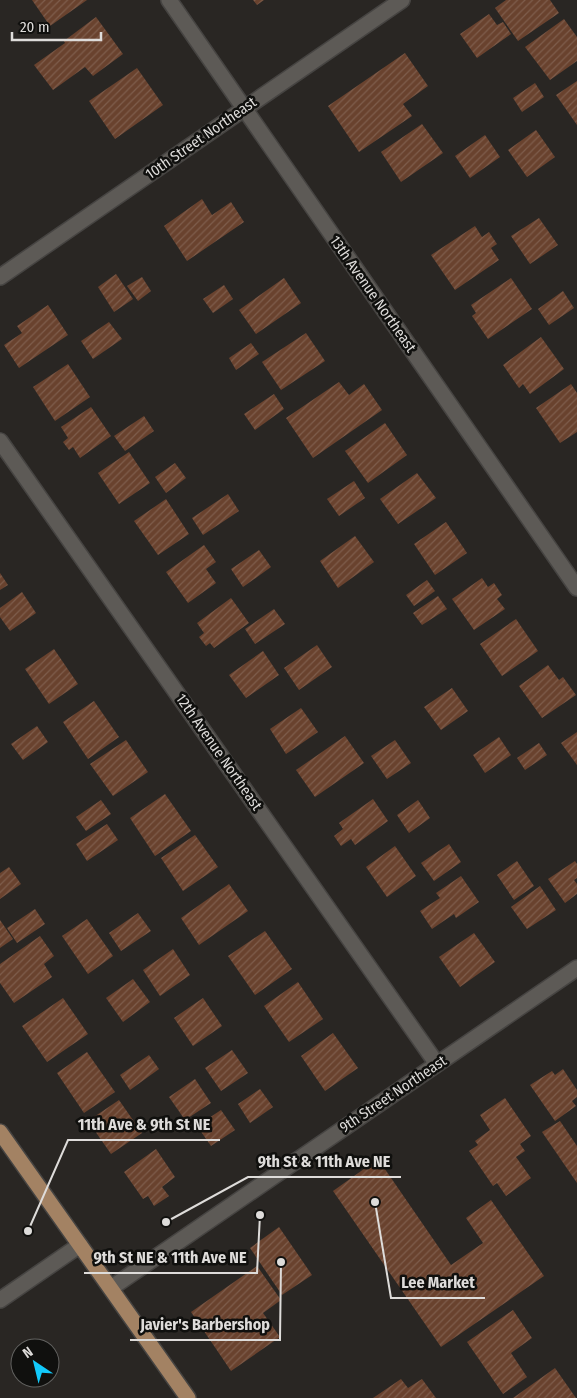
<svg xmlns="http://www.w3.org/2000/svg" width="577" height="1398" font-family="'Fira Sans Condensed',sans-serif">
	<style>
		.building { fill: url(#building-hatch) }
		.lines { fill: none; stroke-linecap: round; stroke-linejoin: round }
		.minor-casing { stroke: #464442; stroke-width: 18 }
		.major-casing { stroke: #464442; stroke-width: 18 }
		.minor { stroke: #5d5a56; stroke-width: 15 }
		.major { stroke: #a38263; stroke-width: 15 }
		.labels { text-anchor: middle; stroke-width: 5; stroke-linejoin: round; paint-order: stroke }
		.street-label { font-size: 15px; fill: #dedcda; stroke: #10100e }
		.leader { fill: none; stroke: #dedcda; stroke-width: 2 }
		.callout-dot { fill: #dedcda; stroke: #10100e; stroke-width: 2 }
		.callout-label { font-size: 16px; text-anchor: middle; font-weight: bold; fill: #dedcda; stroke: #10100e; stroke-width: 5; stroke-linejoin: round; paint-order: stroke }
	</style>
	<defs>
		<pattern id="building-hatch" width="6" height="6" patternUnits="userSpaceOnUse" patternTransform="scale(1.25)"><rect width="6" height="6" fill="#69422e"/><path d="M-1 1l2-2M0 6l6-6M5 7l2-2" fill="none" stroke="#7e5d4c"/></pattern>
	</defs>
	<rect width="100%" height="100%" fill="#292623"/>
	<g class="building">
		<polygon points="32,0 87,0 50,26"/>
		<polygon points="253,0 264,0 257,5"/>
		<polygon points="506,0 550,0 559,13 518,41 495,8"/>
		<polygon points="489,14 497,25 503,22 511,34 477,58 460,34"/>
		<polygon points="96,17 123,54 93,76 85,67 53,90 34,65 65,43 64,41"/>
		<polygon points="564,19 577,37 577,61 550,80 525,47"/>
		<polygon points="405,53 428,86 403,104 412,116 359,152 328,106"/>
		<polygon points="137,68 163,105 115,139 89,101"/>
		<polygon points="577,81 577,125 556,95"/>
		<polygon points="535,83 544,97 522,112 513,98"/>
		<polygon points="422,124 443,153 401,182 381,152"/>
		<polygon points="536,130 555,157 527,177 508,150"/>
		<polygon points="485,135 500,157 470,178 455,156"/>
		<polygon points="202,199 212,215 231,202 244,222 187,261 164,226"/>
		<polygon points="539,218 558,245 530,264 511,236"/>
		<polygon points="475,226 482,237 489,232 497,244 491,248 499,260 455,290 431,255"/>
		<polygon points="116,274 133,299 114,312 98,287"/>
		<polygon points="142,277 151,291 138,301 127,286"/>
		<polygon points="284,278 301,303 256,334 239,310"/>
		<polygon points="511,278 532,309 488,339 472,316 476,313 471,305"/>
		<polygon points="224,285 233,299 213,313 203,299"/>
		<polygon points="563,291 574,308 549,325 538,309"/>
		<polygon points="48,305 68,335 19,368 4,345 22,333 17,326"/>
		<polygon points="109,322 122,339 93,359 81,341"/>
		<polygon points="306,333 325,361 281,390 262,362"/>
		<polygon points="541,337 564,369 530,394 523,384 519,388 503,365"/>
		<polygon points="251,343 259,354 236,370 229,358"/>
		<polygon points="68,364 90,397 55,421 33,387"/>
		<polygon points="339,382 349,395 364,384 382,410 313,458 286,418"/>
		<polygon points="571,384 577,393 577,432 560,443 536,408"/>
		<polygon points="274,394 284,409 255,430 244,414"/>
		<polygon points="91,407 111,436 80,458 73,447 69,450 63,442 68,438 61,427"/>
		<polygon points="144,416 154,431 125,451 114,436"/>
		<polygon points="385,423 407,455 368,483 345,451"/>
		<polygon points="129,452 150,483 119,504 98,473"/>
		<polygon points="175,463 186,478 166,493 155,477"/>
		<polygon points="417,473 436,498 398,524 380,499"/>
		<polygon points="354,481 365,498 339,516 327,499"/>
		<polygon points="228,494 239,511 203,535 192,518"/>
		<polygon points="166,499 189,534 158,555 134,521"/>
		<polygon points="446,522 467,553 435,575 414,544"/>
		<polygon points="355,536 374,562 338,588 320,561"/>
		<polygon points="204,545 216,562 206,569 216,583 188,603 166,572"/>
		<polygon points="259,550 271,567 243,587 231,569"/>
		<polygon points="0,573 8,585 0,590"/>
		<polygon points="482,578 488,587 494,583 502,595 497,599 505,609 474,630 452,599"/>
		<polygon points="427,580 435,591 414,606 406,595"/>
		<polygon points="22,592 36,613 10,631 0,617 0,608"/>
		<polygon points="438,596 447,609 422,625 413,613"/>
		<polygon points="231,598 249,623 214,648 210,643 206,646 199,637 204,633 197,623"/>
		<polygon points="274,609 285,624 255,644 245,629"/>
		<polygon points="516,619 538,651 502,676 480,644"/>
		<polygon points="317,645 332,667 299,690 284,668"/>
		<polygon points="54,649 78,684 49,704 25,669"/>
		<polygon points="263,651 279,675 246,698 229,675"/>
		<polygon points="548,665 559,680 563,677 576,695 542,718 519,686"/>
		<polygon points="452,688 468,711 441,730 424,707"/>
		<polygon points="94,701 119,737 88,759 63,722"/>
		<polygon points="301,708 318,732 286,754 270,729"/>
		<polygon points="37,726 48,742 23,760 11,744"/>
		<polygon points="577,732 577,765 561,743"/>
		<polygon points="345,736 364,763 315,797 296,770"/>
		<polygon points="499,737 511,755 485,773 473,755"/>
		<polygon points="126,740 148,772 113,796 90,764"/>
		<polygon points="395,740 411,763 387,779 371,756"/>
		<polygon points="539,743 547,755 525,770 517,758"/>
		<polygon points="165,794 191,831 155,856 130,818"/>
		<polygon points="373,799 388,821 355,845 351,839 341,846 334,836 343,829 339,823"/>
		<polygon points="101,800 111,814 86,831 76,817"/>
		<polygon points="418,800 430,818 409,833 397,815"/>
		<polygon points="107,824 118,840 87,861 76,844"/>
		<polygon points="195,835 218,867 183,891 161,858"/>
		<polygon points="449,844 461,862 434,881 421,863"/>
		<polygon points="395,846 416,876 387,897 366,867"/>
		<polygon points="517,861 534,886 514,900 497,875"/>
		<polygon points="575,861 577,864 577,878 574,880 577,884 577,894 565,903 548,879"/>
		<polygon points="9,867 21,884 0,899 0,873"/>
		<polygon points="461,876 479,902 456,918 454,914 432,929 420,911 440,898 436,893"/>
		<polygon points="229,884 248,911 199,945 181,918"/>
		<polygon points="540,886 556,910 527,929 511,907"/>
		<polygon points="35,909 45,924 17,943 7,928"/>
		<polygon points="138,913 151,931 121,951 109,933"/>
		<polygon points="87,919 113,956 88,974 62,936"/>
		<polygon points="0,920 13,939 0,948"/>
		<polygon points="265,931 292,969 255,995 228,956"/>
		<polygon points="474,933 495,962 460,987 439,957"/>
		<polygon points="40,936 54,956 44,964 52,977 14,1003 0,983 0,964"/>
		<polygon points="173,949 190,975 160,996 143,970"/>
		<polygon points="133,979 150,1002 123,1022 106,998"/>
		<polygon points="298,982 323,1019 289,1042 264,1006"/>
		<polygon points="63,998 88,1034 47,1062 22,1026"/>
		<polygon points="203,998 222,1026 193,1046 174,1018"/>
		<polygon points="333,1033 358,1068 325,1091 301,1056"/>
		<polygon points="232,1050 248,1073 221,1091 205,1068"/>
		<polygon points="87,1052 115,1092 84,1113 57,1073"/>
		<polygon points="149,1055 159,1069 130,1090 120,1075"/>
		<polygon points="563,1069 577,1090 577,1097 572,1101 576,1106 555,1121 530,1085 552,1071 555,1075"/>
		<polygon points="195,1079 211,1103 185,1120 169,1097"/>
		<polygon points="260,1089 273,1107 250,1123 238,1104"/>
		<polygon points="505,1098 531,1136 520,1144 525,1151 516,1157 531,1178 506,1196 497,1183 493,1186 469,1151 478,1145 475,1141 490,1130 480,1115"/>
		<polygon points="119,1100 142,1133 111,1154 88,1121"/>
		<polygon points="221,1110 235,1130 211,1146 197,1126"/>
		<polygon points="560,1121 577,1146 577,1183 542,1132"/>
		<polygon points="156,1149 175,1177 162,1187 169,1196 154,1206 148,1196 143,1199 124,1172"/>
		<polygon points="378,1159 451,1265 483,1243 466,1218 491,1200 544,1276 441,1347 333,1191"/>
		<polygon points="279,1227 312,1275 282,1295 250,1248"/>
		<polygon points="257,1266 281,1300 263,1313 280,1337 231,1371 191,1312"/>
		<polygon points="513,1310 532,1338 511,1353 527,1377 503,1394 467,1342"/>
		<polygon points="555,1368 576,1398 513,1398"/>
		<polygon points="401,1379 408,1388 422,1379 436,1398 373,1398"/>
	</g>
	<g class="lines">
		<defs>
			<g id="minor">
				<polyline points="169,0 577,588"/>
				<polyline points="0,277 402,0"/>
				<polyline points="0,441 437,1064"/>
				<polyline points="111,1288 577,968"/>
				<polyline points="0,1300 80,1245"/>
			</g>
			<polyline id="major" points="0,1132 188,1398"/>
		</defs>
		<use href="#minor" class="minor-casing"/>
		<use href="#major" class="major-casing"/>
		<use href="#minor" class="minor"/>
		<use href="#major" class="major"/>
	</g>
	<g class="labels">
		<g class="street-label">
			<text transform="translate(201 138) rotate(-35)" y="5">10th Street Northeast</text>
			<text transform="translate(373 294) rotate(55)" y="5">13th Avenue Northeast</text>
			<text transform="translate(219 752) rotate(55)" y="5">12th Avenue Northeast</text>
			<text transform="translate(393 1094) rotate(-34)" y="5">9th Street Northeast</text>
		</g>
	</g>
	<path class="leader" d="M28 1231L68 1140H220M166 1222L248 1177H401M260 1215L257 1273H84M375 1202L391 1298H485M281 1262L280 1340H130"/>
	<g class="callout-dot">
		<circle cx="28" cy="1231" r="5"/>
		<circle cx="166" cy="1222" r="5"/>
		<circle cx="260" cy="1215" r="5"/>
		<circle cx="375" cy="1202" r="5"/>
		<circle cx="281" cy="1262" r="5"/>
	</g>
	<g class="callout-label">
		<text x="144" y="1130">11th Ave &amp; 9th St NE</text>
		<text x="324" y="1167">9th St &amp; 11th Ave NE</text>
		<text x="170" y="1263">9th St NE &amp; 11th Ave NE</text>
		<text x="438" y="1288">Lee Market</text>
		<text x="205" y="1330">Javier's Barbershop</text>
	</g>
	<g transform="translate(35 1363) rotate(325)"><circle r="24" fill="#10100e" stroke="#626260"/>
	<path d="M0-4L9 19L0 12L-9 19Z" fill="#12cafb"/>
	<text y="-8" font-size="14" font-weight="bold" text-anchor="middle" fill="#dedcda">N</text>
	</g>
	<path d="M12 32v8h89v-8" fill="none" stroke="#dedcda" stroke-width="2.5"/>
	<text x="20" y="32" font-size="15" fill="#dedcda" stroke="#10100e" stroke-width="4" paint-order="stroke">20 m</text>
</svg>
